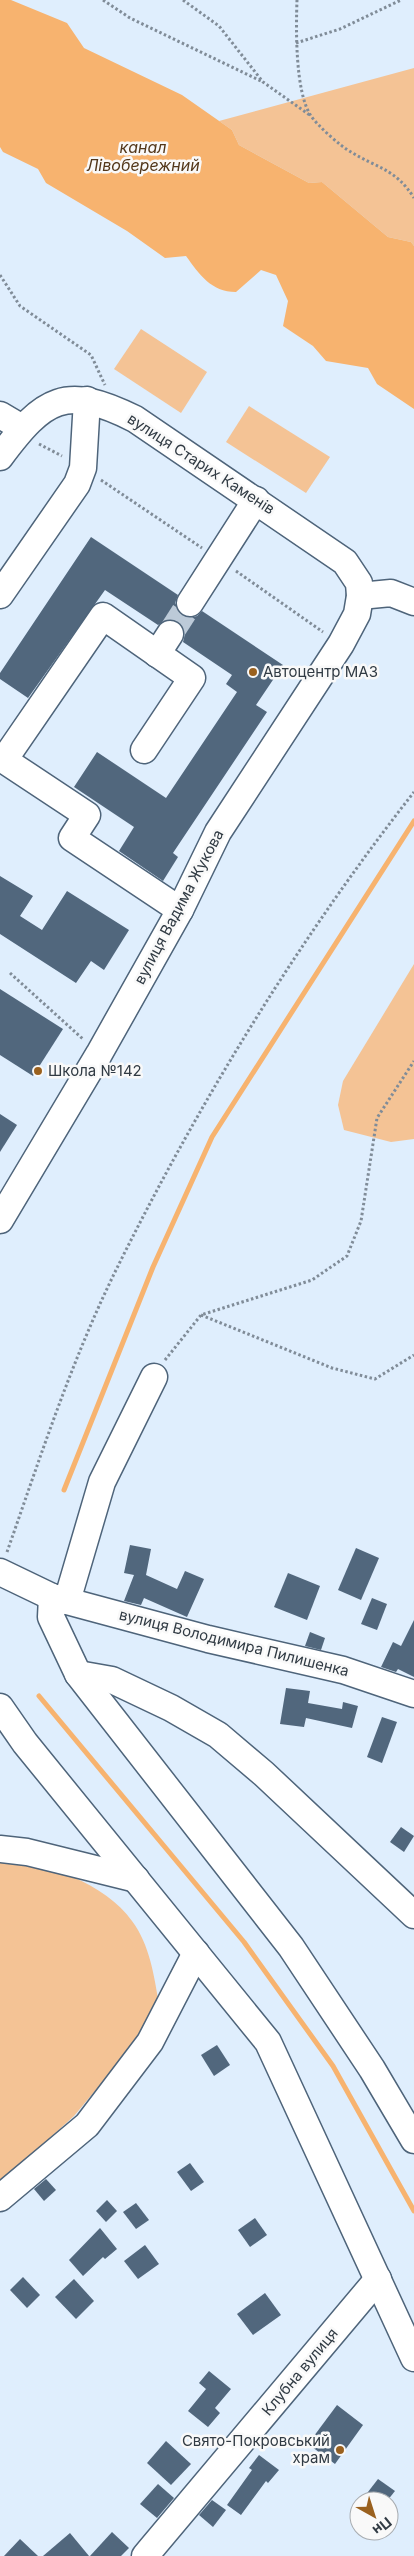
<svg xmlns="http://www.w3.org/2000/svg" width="414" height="2556" font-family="Inter,sans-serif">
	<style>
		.green { fill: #f4c395 }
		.water { fill: #f7b36f }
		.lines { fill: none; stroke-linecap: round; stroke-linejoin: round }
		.stream { stroke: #f7b36f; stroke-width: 5 }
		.building { fill: #51677d }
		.minor-tunnel { stroke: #bccad8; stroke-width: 26; stroke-dasharray: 26 13; stroke-linecap: butt }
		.minor-casing { stroke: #4e647a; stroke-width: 29 }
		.path { stroke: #808c98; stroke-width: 3; stroke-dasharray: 2.5 2.5; stroke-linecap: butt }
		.minor { stroke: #fff; stroke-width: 26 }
		.poi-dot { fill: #9a611f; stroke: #f9f9f9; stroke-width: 2 }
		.labels { text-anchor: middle; stroke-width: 5; stroke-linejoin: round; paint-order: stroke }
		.street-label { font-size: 15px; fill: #313b44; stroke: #f9f9f9 }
		.poi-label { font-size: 15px; fill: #313b44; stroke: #f9f9f9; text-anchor: start }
		.water-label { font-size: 16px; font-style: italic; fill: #53371a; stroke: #f9f9f9 }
	</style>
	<rect width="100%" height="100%" fill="#dfeefd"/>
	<g class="green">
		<polygon points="414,68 414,246 411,242 388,237 322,182 309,183 239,145 232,130 219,121"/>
		<polygon points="141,329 207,372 181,413 114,369"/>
		<polygon points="249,406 330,457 306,493 226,442"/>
		<polygon points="414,964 414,1139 391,1142 344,1130 338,1105 343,1081"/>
		<path d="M0 1860C45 1862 105 1883 132 1921 150 1945 154 1976 159 2004L129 2050 74 2116 0 2183Z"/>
	</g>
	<path class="water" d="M0 0H11L67 23 84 48 182 95 232 130 239 145 309 183 322 182 388 237 411 242 414 246V409L377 384 368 368 326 361 313 346 283 326 288 301 276 275 261 270 236 292C211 292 199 274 186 256L165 258 127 231 46 183 38 169 3 152 0 147Z"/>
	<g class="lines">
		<g class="stream">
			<polyline points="64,1490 153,1267 212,1137 414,821"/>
			<polyline points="39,1696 244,1942 333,2066 414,2211"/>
		</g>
	</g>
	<g class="building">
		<polygon points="91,537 178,595 175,603 182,615 190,618 197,616 202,611 283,665 256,705 267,712 173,853 178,857 163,881 119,851 134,827 74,787 97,752 166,798 237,692 226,684 232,675 183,642 185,634 179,622 170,619 158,625 105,590 28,698 0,679 0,673"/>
		<polygon points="0,876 33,896 20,916 42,930 67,891 129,930 104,970 91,961 76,983 0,934"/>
		<polygon points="0,989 63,1029 33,1076 0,1055"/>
		<polygon points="0,1114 17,1125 0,1152"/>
		<polygon points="130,1545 151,1549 146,1575 177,1589 185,1571 204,1579 187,1617 144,1598 141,1605 124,1601 134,1575 124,1573"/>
		<polygon points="356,1548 379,1558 361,1600 338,1590"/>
		<polygon points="288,1573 320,1586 307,1620 274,1607"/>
		<polygon points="372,1598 387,1604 377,1630 361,1624"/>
		<polygon points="414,1620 414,1677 398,1669 396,1672 381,1667 393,1642 401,1646"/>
		<polygon points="310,1632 325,1638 321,1650 305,1646"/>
		<polygon points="286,1688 310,1691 308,1703 342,1709 343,1702 358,1706 352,1728 306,1718 304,1727 280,1724"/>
		<polygon points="382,1717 397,1722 382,1763 367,1757"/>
		<polygon points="401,1827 414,1836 404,1852 390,1842"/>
		<polygon points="217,2045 230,2065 214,2076 201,2055"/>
		<polygon points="190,2163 204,2182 191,2191 177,2172"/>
		<polygon points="46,2179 56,2190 44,2201 34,2189"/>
		<polygon points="107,2200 117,2211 106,2222 96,2211"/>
		<polygon points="136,2203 149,2220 136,2229 123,2212"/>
		<polygon points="255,2218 267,2235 250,2247 238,2230"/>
		<polygon points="100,2228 117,2249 105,2259 103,2257 83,2276 69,2260"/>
		<polygon points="145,2245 159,2264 138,2279 124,2261"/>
		<polygon points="23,2277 40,2295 27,2308 10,2290"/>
		<polygon points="74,2279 94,2301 76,2319 55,2297"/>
		<polygon points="265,2293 281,2315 253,2335 237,2314"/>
		<polygon points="209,2371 231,2389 215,2408 220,2413 208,2427 188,2411 206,2389 199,2383"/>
		<polygon points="337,2405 363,2425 335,2464 308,2444"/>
		<polygon points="166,2441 191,2464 171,2485 147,2463"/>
		<polygon points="259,2455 279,2470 268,2483 266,2481 241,2515 227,2505 252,2470 249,2468"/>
		<polygon points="378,2479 395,2491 387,2501 361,2501"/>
		<polygon points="158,2484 174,2498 157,2518 140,2504"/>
		<polygon points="212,2500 226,2510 213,2527 199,2515"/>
		<polygon points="112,2532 129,2548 121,2556 90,2556"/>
		<polygon points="70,2533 89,2556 43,2556"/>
		<polygon points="20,2539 38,2556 4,2556"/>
	</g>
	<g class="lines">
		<polyline class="minor-tunnel" points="170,634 190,603"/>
		<defs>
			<g id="minor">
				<polyline points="0,415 22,428"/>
				<path d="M0 457C44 398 65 384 135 419L345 562 359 583 360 596 357 614 341 644 218 832 180 910 99 1054 0 1220"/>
				<polyline points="0,595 77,484 83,468 87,400"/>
				<polyline points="360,596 391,593 414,602"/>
				<polyline points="190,603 256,500"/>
				<polyline points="157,654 170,634"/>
				<polyline points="0,757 4,760 103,616 192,678 144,750"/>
				<polyline points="4,760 87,815 72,838 180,910"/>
				<polyline points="0,1572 52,1597 208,1639 343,1670 414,1694"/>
				<polyline points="52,1597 51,1617 78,1674 291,1947 372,2069 414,2140"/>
				<polyline points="67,1601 102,1482 154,1377"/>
				<polyline points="78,1674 112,1680 171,1708 218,1735 264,1774 414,1915"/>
				<polyline points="0,1707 25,1743 268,2042 414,2358"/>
				<polyline points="0,1849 27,1852 136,1879"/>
				<polyline points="0,2198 87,2125 150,2042 196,1953"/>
				<polyline points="145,2556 378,2279"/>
			</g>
		</defs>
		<use href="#minor" class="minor-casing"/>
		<g class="path">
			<polyline points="103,0 130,18 263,82"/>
			<polyline points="183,0 219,26 263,82 311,116"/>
			<path d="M297 0C296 29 295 92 311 116 318 126 340 146 351 152 377 168 396 169 414 198"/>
			<polyline points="296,43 340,29 401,0"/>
			<polyline points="0,275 20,306 91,355 105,385"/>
			<polyline points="39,444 62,456"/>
			<polyline points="101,480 202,548"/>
			<polyline points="236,571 323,632"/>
			<polyline points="10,973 84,1040"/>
			<polyline points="201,1315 332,1368 375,1379 414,1355"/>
			<polyline points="165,1360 201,1315 312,1280 347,1256 361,1221 377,1118 414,1061"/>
			<path d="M7 1552C40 1458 71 1362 115 1272 198 1104 298 940 414 792"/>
		</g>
		<use href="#minor" class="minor"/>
	</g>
	<g class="poi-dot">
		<circle cx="253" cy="672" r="5"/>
		<circle cx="38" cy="1071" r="5"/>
		<circle cx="340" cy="2450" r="5"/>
	</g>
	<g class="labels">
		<g class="street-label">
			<text transform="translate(201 464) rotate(33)" y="5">вулиця Старих Каменів</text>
			<text transform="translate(179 907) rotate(-62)" y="5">вулиця Вадима Жукова</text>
			<text transform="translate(234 1643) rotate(14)" y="5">вулиця Володимира Пилишенка</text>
			<text transform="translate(300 2372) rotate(-50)" y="5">Клубна вулиця</text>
		</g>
		<g class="poi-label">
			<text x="263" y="677">Автоцентр МАЗ</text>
			<text x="48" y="1076">Школа №142</text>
			<text x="330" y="2446" text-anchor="end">Свято-Покровський<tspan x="330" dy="17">храм</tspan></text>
		</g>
		<g class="water-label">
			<text x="143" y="153">канал<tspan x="143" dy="18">Лівобережний</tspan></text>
		</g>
	</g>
	<g transform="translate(374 2516) rotate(141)"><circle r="24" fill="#f9f9f9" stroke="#a9adb1"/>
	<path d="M0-4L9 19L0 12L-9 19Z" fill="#9a611f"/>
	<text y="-8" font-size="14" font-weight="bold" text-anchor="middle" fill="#313b44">Пн</text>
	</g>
</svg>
